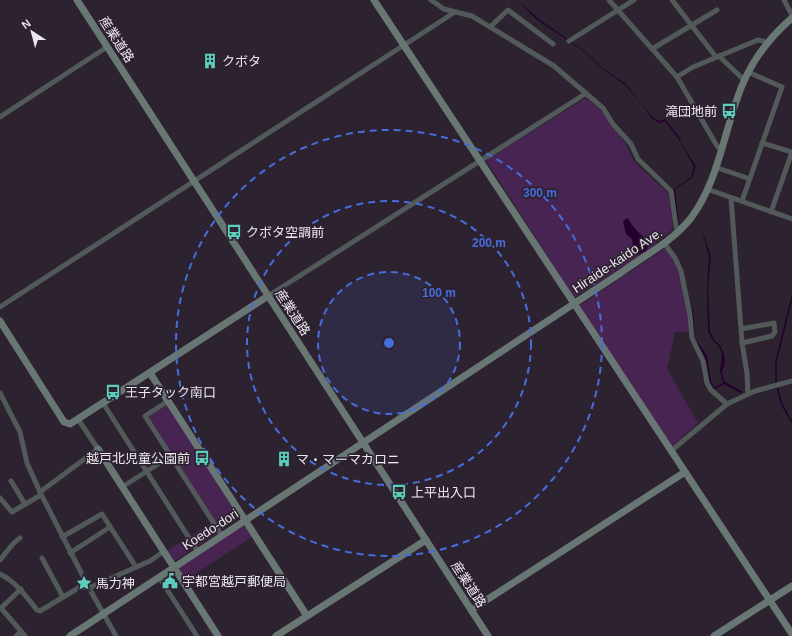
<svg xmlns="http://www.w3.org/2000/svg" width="792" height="636" font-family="Helvetica,'Noto Sans JP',sans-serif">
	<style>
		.green { fill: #472451 }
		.water { fill: #23002d }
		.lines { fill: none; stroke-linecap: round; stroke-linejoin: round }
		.stream { stroke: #23002d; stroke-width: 1.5 }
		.street { stroke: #515a58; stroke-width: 5 }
		.secondary { stroke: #687773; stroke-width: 7 }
		.ring { fill: none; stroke: #476ddd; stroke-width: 2; stroke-dasharray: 7 5 }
		.labels { text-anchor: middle; stroke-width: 3.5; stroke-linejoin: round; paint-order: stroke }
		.street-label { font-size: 13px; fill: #eee7f0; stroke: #2d2330 }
		.poi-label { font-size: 13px; fill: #eee7f0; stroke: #2d2330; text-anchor: start }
		.centre { fill: #476ddd; stroke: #2d2330; stroke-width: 2 }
		.ring-label { font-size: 12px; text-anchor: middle; font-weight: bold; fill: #476ddd; stroke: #2d2330; stroke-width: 3.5; stroke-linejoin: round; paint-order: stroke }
	</style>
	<rect width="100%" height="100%" fill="#2d2330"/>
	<g class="green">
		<polygon points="586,98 603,112 625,143 634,162 669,194 673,229 648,250 574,298 486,160"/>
		<polygon points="667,247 682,277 691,332 675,332 667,369 698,423 672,446 579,306"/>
		<polygon points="167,404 239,515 238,518 220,530 146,417"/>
		<polygon points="211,523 218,533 174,561 165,552"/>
		<polygon points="241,526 247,528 253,536 186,580 179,570 180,567"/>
	</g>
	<g class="water">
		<polygon points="517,0 539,19 587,53 604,69 626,84 653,118 660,121 665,119 680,138 681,143 696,166 692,178 675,189 679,223 677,223 674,189 691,177 694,167 678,138 665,121 660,123 652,119 641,103 625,85 603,69 586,53 536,19"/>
		<path d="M628 218C633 229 642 234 649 244L646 251 637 255 634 252 632 239 626 234 623 221Z"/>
		<polygon points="702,230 711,256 708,288 710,331 715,341 720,345 724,354 725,362 722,372 724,381 743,392 740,393 724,384 715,389 710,383 705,357 693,339 692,309 693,309 695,338 707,356 711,382 715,387 723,383 720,371 722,355 719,346 714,342 708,332 707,288 709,257"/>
	</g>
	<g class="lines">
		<g class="stream">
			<polyline points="776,383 776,362 792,297"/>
			<polyline points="777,387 782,405 792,422"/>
		</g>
		<g class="street">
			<polyline points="431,0 444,9 472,16 554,66 603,108 613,124 631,144 638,159 671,191 676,226 678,231"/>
			<polyline points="609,0 677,77 717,146 721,150"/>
			<polyline points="672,0 716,57"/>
			<polyline points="784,0 792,15"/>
			<polyline points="490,27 508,10 553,44"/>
			<polyline points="569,41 634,0"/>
			<polyline points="652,49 717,10"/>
			<polyline points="719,56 744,80"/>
			<polyline points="677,77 693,67 758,40 763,41 766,44"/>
			<polyline points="0,117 107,47"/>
			<polyline points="762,143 792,152 771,212"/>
			<polyline points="715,167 750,179"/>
			<polyline points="707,189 792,219"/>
			<polyline points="731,198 741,329 742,343 772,336 775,332 774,323 741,329"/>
			<polyline points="742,201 782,87 748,72"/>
			<polyline points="664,243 675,258 681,271 690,315 692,338 703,361 707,383 711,390 727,404"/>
			<polyline points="268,296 585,94"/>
			<polyline points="0,307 455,12"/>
			<polyline points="742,343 747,373 748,394"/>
			<polyline points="0,393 20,432 27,463 40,492 89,588 150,561 163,552"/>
			<polyline points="168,401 145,416 222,536"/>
			<polyline points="103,403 198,552"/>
			<polyline points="671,451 727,404 755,391 792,381"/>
			<polyline points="11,481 25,504"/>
			<polyline points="122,487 171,456"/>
			<polyline points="40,492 98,449 78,419"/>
			<polyline points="0,498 12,512 41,495"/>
			<polyline points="62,537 102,514 136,567"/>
			<polyline points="70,553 110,527"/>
			<polyline points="42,558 63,597"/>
			<path d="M0 560C7 552 11 544 20 538"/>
			<path d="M0 574C16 582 26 596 37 610L40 611 80 587 89 588 116 636"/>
			<polyline points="159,577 197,636"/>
			<polyline points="21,589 1,608 25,636"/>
			<polyline points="16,636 21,632"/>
		</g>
		<g class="secondary">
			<polyline points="77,0 488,636"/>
			<polyline points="374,0 792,634"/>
			<polyline points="0,321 64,422 70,424 268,296"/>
			<polyline points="150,373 307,616"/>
			<polyline points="98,449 218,636"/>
			<polyline points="471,610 685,472"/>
			<path d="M70 636 622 272C645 255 673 241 691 218 719 180 724 131 741 88 752 60 770 37 792 18"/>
			<polyline points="276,636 426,540"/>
			<polyline points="714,636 792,586"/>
		</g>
	</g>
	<circle cx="389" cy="343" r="71" fill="#476ddd" fill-opacity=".12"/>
	<g class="ring">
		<circle cx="389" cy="343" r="71"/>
		<circle cx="389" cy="343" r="142"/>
		<circle cx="389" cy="343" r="213"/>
	</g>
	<defs>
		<symbol id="building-bare" viewBox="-9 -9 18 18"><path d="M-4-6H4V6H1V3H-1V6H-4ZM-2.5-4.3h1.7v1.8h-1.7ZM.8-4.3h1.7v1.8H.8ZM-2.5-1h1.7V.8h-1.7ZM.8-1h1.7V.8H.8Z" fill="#5ccebb" stroke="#2d2330" stroke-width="2.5" paint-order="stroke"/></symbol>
		<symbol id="bus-bare" viewBox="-9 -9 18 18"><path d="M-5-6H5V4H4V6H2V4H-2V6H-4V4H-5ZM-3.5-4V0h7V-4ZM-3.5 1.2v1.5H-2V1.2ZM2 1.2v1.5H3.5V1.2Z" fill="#5ccebb" stroke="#2d2330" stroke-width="2.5" paint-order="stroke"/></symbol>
		<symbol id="civic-bare" viewBox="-9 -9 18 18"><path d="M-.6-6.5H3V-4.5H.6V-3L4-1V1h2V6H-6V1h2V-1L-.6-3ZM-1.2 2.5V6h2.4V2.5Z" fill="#5ccebb" stroke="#2d2330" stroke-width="2.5" paint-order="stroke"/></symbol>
		<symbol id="sight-bare" viewBox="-9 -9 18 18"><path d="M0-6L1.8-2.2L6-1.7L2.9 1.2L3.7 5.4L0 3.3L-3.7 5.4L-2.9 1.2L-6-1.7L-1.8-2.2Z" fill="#5ccebb" stroke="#2d2330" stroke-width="2.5" paint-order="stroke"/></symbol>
	</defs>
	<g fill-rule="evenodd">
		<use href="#building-bare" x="199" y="50" width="22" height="22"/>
		<use href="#bus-bare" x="718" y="100" width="22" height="22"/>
		<use href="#bus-bare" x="223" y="221" width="22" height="22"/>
		<use href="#bus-bare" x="102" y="381" width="22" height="22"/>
		<use href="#bus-bare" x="191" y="447" width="22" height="22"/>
		<use href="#building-bare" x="273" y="448" width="22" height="22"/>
		<use href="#bus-bare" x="388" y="481" width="22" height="22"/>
		<use href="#civic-bare" x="159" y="570" width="22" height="22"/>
		<use href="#sight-bare" x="73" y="572" width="22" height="22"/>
	</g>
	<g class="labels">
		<g class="street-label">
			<text transform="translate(117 39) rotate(57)" y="5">産業道路</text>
			<text transform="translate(617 260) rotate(-34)" y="5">Hiraide-kaido Ave.</text>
			<text transform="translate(293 312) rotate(57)" y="5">産業道路</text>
			<text transform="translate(210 529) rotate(-33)" y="5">Koedo-dori</text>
			<text transform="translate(469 584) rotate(57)" y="5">産業道路</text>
		</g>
		<g class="poi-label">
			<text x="222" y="66">クボタ</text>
			<text x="717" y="116" text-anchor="end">滝団地前</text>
			<text x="246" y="237">クボタ空調前</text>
			<text x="125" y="397">王子タック南口</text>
			<text x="190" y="463" text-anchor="end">越戸北児童公園前</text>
			<text x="296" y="464">マ・マーマカロニ</text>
			<text x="411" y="497">上平出入口</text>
			<text x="182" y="586">宇都宮越戸郵便局</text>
			<text x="96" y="588">馬力神</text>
		</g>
	</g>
	<circle cx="389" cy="343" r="6" class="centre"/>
	<g class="ring-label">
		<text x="540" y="197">300 m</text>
		<text x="489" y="247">200 m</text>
		<text x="439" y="297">100 m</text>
	</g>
	<g transform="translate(32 32) rotate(324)" stroke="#2d2330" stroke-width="3" paint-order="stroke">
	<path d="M0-3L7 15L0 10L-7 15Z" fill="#eee7f0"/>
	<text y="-6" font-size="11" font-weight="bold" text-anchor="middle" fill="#eee7f0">N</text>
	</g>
</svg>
